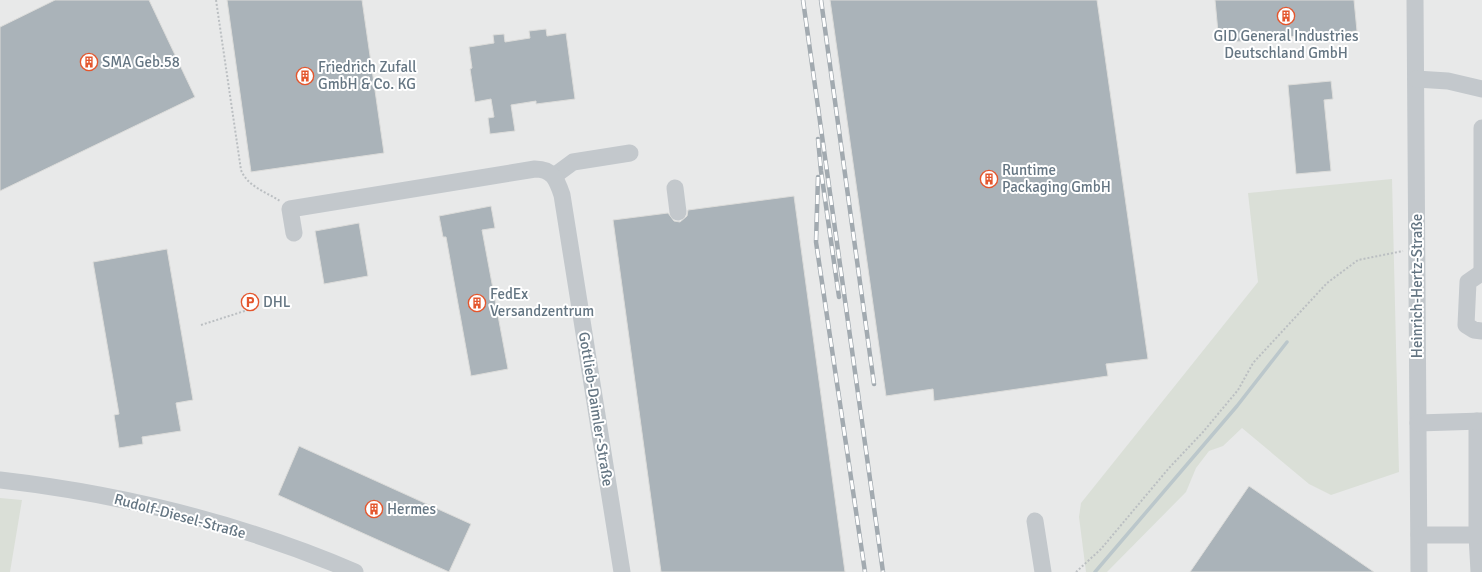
<svg xmlns="http://www.w3.org/2000/svg" width="1482" height="572" font-family="Signika,sans-serif">
	<style>
		.built { fill: #e8e9e9 }
		.green { fill: #dadfd7 }
		.lines { fill: none; stroke-linecap: round; stroke-linejoin: round }
		.stream { stroke: #bbc7cb; stroke-width: 3.5 }
		.building { fill: #aab3b9; stroke: #dcdcda }
		.path { stroke: #bbbfc2; stroke-width: 2; stroke-dasharray: 2 2; stroke-linecap: butt }
		.minor { stroke: #c3c8cc; stroke-width: 17 }
		.rail-casing { stroke: #a2aab0; stroke-width: 4.5 }
		.rail { stroke: #fff; stroke-width: 3; stroke-dasharray: 9; stroke-linecap: butt }
		.labels { text-anchor: middle; stroke-width: 4; stroke-linejoin: round; paint-order: stroke }
		.poi-label { font-size: 15px; fill: #657683; stroke: #fff; text-anchor: start }
		.street-label { font-size: 15px; fill: #657683; stroke: #fff }
	</style>
	<rect width="100%" height="100%" fill="#fafaf8"/>
	<rect class="built" x="0" y="0" width="1482" height="572"/>
	<g class="green">
		<polygon points="1392,179 1399,472 1331,495 1309,484 1242,428 1223,446 1209,451 1196,468 1186,492 1107,572 1086,572 1079,517 1081,503 1258,282 1248,193"/>
		<polygon points="0,498 22,500 10,572 0,572"/>
	</g>
	<g class="lines">
		<polyline class="stream" points="1095,572 1237,406 1287,342"/>
	</g>
	<g class="building">
		<polygon points="55,0 149,0 195,97 0,191 0,27"/>
		<polygon points="227,0 362,0 384,153 251,172"/>
		<polygon points="830,0 1097,0 1148,359 1106,364 1108,376 934,401 933,389 886,396"/>
		<polygon points="1215,0 1354,0 1357,31 1219,43"/>
		<polygon points="546,29 547,36 566,33 575,99 536,104 536,101 511,105 515,131 490,134 488,118 494,117 491,99 475,102 470,69 472,68 469,47 494,43 493,35 504,34 505,42 530,38 529,31"/>
		<polygon points="1331,81 1333,99 1324,100 1331,171 1296,174 1288,85"/>
		<polygon points="794,196 845,572 661,572 613,220 668,213 674,221 680,222 687,216 688,210"/>
		<polygon points="491,206 495,228 482,230 508,369 471,376 446,237 443,237 439,216"/>
		<polygon points="359,223 368,276 324,284 315,231"/>
		<polygon points="167,249 193,400 176,403 181,431 142,437 143,444 119,448 114,415 119,414 93,262"/>
		<polygon points="299,446 471,524 449,572 278,495"/>
		<polygon points="1249,486 1374,572 1190,572"/>
	</g>
	<g class="lines">
		<g class="path">
			<path d="M216 0 241 170C247 186 266 192 280 201"/>
			<polyline points="201,325 257,307"/>
			<polyline points="1076,572 1101,549 1169,468 1203,432 1238,390 1253,363 1327,283 1358,260 1403,251"/>
		</g>
		<g class="minor">
			<polyline points="1415,0 1419,572"/>
			<polyline points="1416,79 1448,81 1482,89"/>
			<polyline points="1482,128 1482,274"/>
			<polyline points="554,176 573,162 630,153"/>
			<polyline points="675,188 678,212"/>
			<path d="M294 233 290 209 535 169C553 169 557 180 562 195L622 572"/>
			<polyline points="1481,273 1468,282 1466,325 1474,330 1482,331"/>
			<polyline points="1477,421 1477,535 1479,572"/>
			<polyline points="1418,423 1482,421"/>
			<path d="M0 480C121 494 243 524 355 572"/>
			<polyline points="1035,521 1043,572"/>
			<polyline points="1419,535 1477,535"/>
		</g>
		<defs>
			<g id="rail">
				<polyline points="803,0 883,572"/>
				<polyline points="821,0 874,384"/>
				<polyline points="818,139 821,171 839,297"/>
				<polyline points="818,177 816,242 865,572"/>
			</g>
		</defs>
		<use href="#rail" class="rail-casing"/>
		<use href="#rail" class="rail"/>
	</g>
	<defs>
		<symbol id="building-ring" viewBox="-11 -11 22 22"><circle r="9.5" fill="#fff" stroke="#e4572e" stroke-width="1.5"/><path d="M-4-6H4V6H1V3H-1V6H-4ZM-2.5-4.3h1.7v1.8h-1.7ZM.8-4.3h1.7v1.8H.8ZM-2.5-1h1.7V.8h-1.7ZM.8-1h1.7V.8H.8Z" fill="#e4572e"/></symbol>
		<symbol id="parking-ring" viewBox="-11 -11 22 22"><circle r="9.5" fill="#fff" stroke="#e4572e" stroke-width="1.5"/><path d="M-3.5-5.5H1a3.5 3.5 0 0 1 0 7H-1V5.5H-3.5ZM-1-3.4V-.6H.8a1.4 1.4 0 0 0 0-2.8Z" fill="#e4572e"/></symbol>
	</defs>
	<g fill-rule="evenodd">
		<use href="#building-ring" x="1276" y="6" width="20" height="20"/>
		<use href="#building-ring" x="79" y="52" width="20" height="20"/>
		<use href="#building-ring" x="295" y="66" width="20" height="20"/>
		<use href="#building-ring" x="979" y="169" width="20" height="20"/>
		<use href="#parking-ring" x="240" y="292" width="20" height="20"/>
		<use href="#building-ring" x="467" y="293" width="20" height="20"/>
		<use href="#building-ring" x="364" y="499" width="20" height="20"/>
	</g>
	<g class="labels">
		<g class="poi-label">
			<text x="1286" y="41" text-anchor="middle">GID General Industries<tspan x="1286" dy="17">Deutschland GmbH</tspan></text>
			<text x="102" y="67">SMA Geb.58</text>
			<text x="318" y="72">Friedrich Zufall<tspan x="318" dy="17">GmbH &amp; Co. KG</tspan></text>
			<text x="1002" y="175">Runtime<tspan x="1002" dy="17">Packaging GmbH</tspan></text>
			<text x="490" y="299">FedEx<tspan x="490" dy="17">Versandzentrum</tspan></text>
			<text x="263" y="307">DHL</text>
			<text x="387" y="514">Hermes</text>
		</g>
		<g class="street-label">
			<text transform="translate(1417 286) rotate(-90)" y="5">Heinrich-Hertz-Straße</text>
			<text transform="translate(596 409) rotate(81)" y="5">Gottlieb-Daimler-Straße</text>
			<text transform="translate(180 516) rotate(15)" y="5">Rudolf-Diesel-Straße</text>
		</g>
	</g>
</svg>
